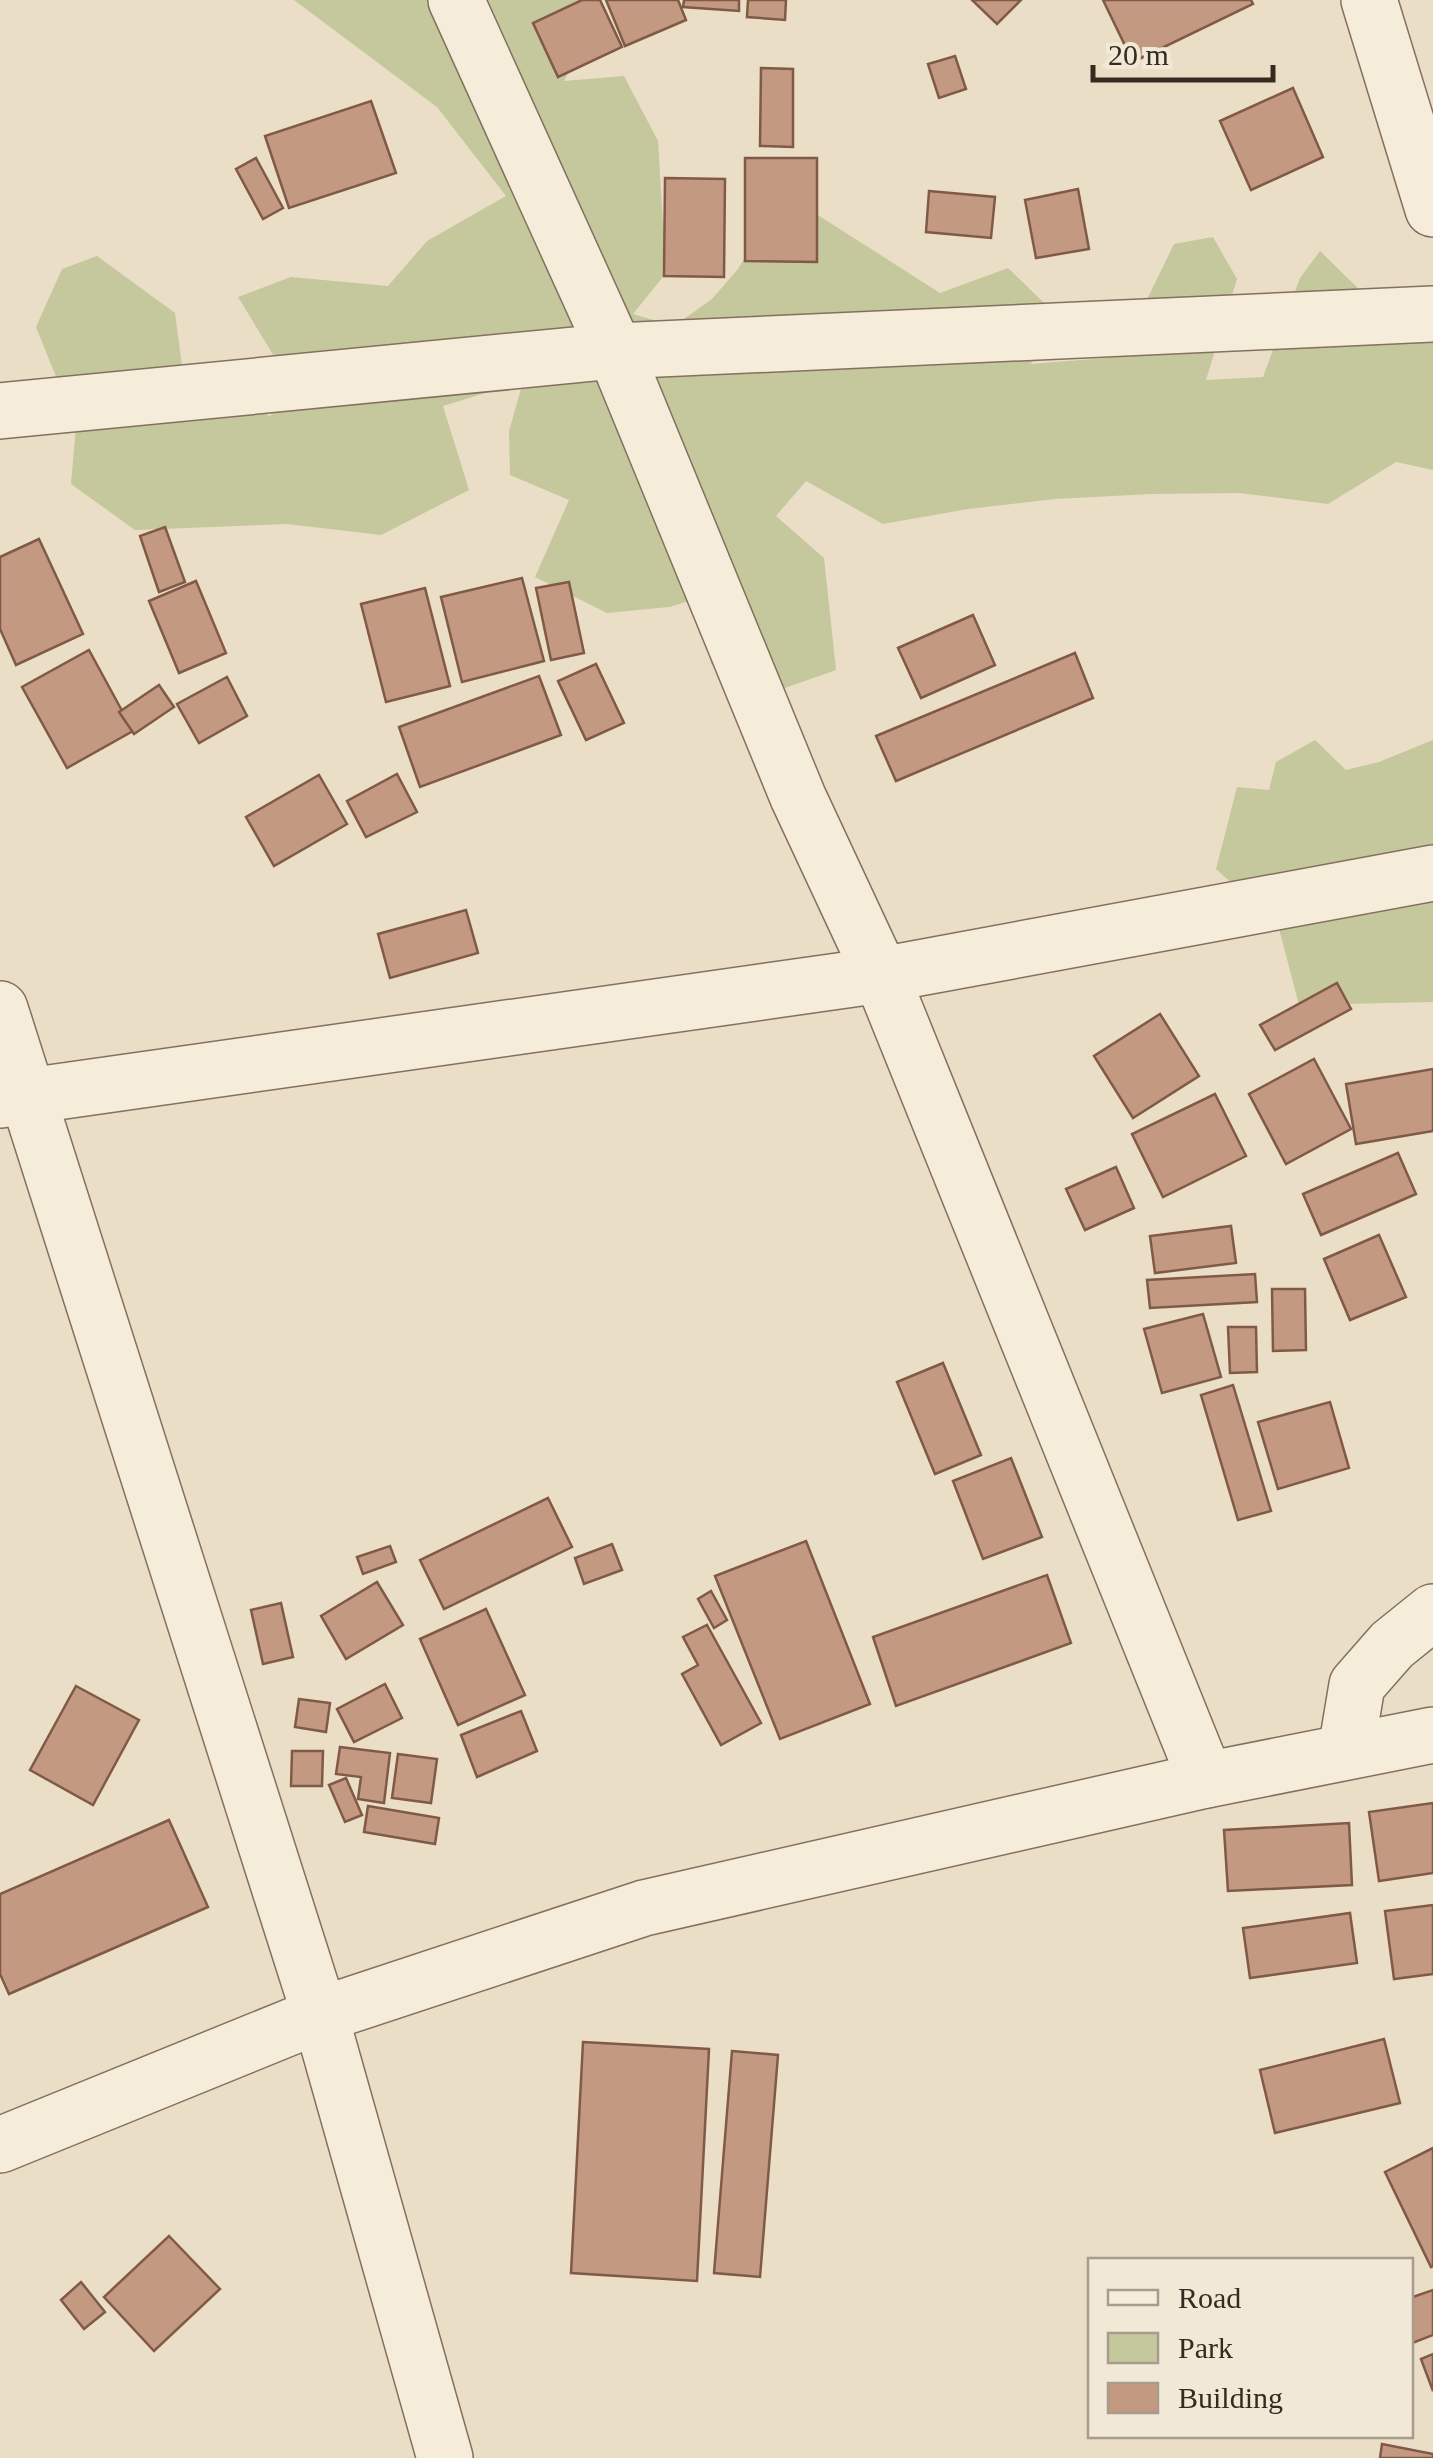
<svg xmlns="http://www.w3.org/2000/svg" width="1433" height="2458" font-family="'Times New Roman',serif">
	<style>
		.green { fill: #c5c79c }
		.building { fill: #c49981; stroke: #815a47; stroke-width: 2.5 }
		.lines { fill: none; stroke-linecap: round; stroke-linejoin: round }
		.minor-casing { stroke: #84705e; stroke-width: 58 }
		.minor { stroke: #f6ecda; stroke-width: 55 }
	</style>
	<rect width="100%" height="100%" fill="#eadec7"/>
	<g class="green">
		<polygon points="294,0 580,0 593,26 564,81 624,76 658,141 666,273 633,314 674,326 712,299 738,269 764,225 802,205 940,293 1008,268 1070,328 1030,364 1119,357 1174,244 1213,237 1237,279 1206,380 1263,377 1300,278 1320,251 1368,298 1433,338 1433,470 1396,462 1328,504 1239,493 1151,494 1055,499 968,509 883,524 806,481 776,516 824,558 836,670 785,688 711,664 702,597 669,607 607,613 535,577 569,500 510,475 509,431 532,350 495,390 443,406 469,490 381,535 287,524 135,530 71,484 76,426 36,327 62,269 97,256 175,313 185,388 219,390 270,416 297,394 238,297 291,277 388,286 427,241 506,196 437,107"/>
		<polygon points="1315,740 1346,770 1379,762 1433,740 1433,1002 1299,1005 1278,925 1216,869 1237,787 1269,790 1276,762"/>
	</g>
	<g class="building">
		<polygon points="582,0 600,0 622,47 558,77 533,23"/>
		<polygon points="606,0 678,0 686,20 625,46"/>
		<polygon points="684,0 739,0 739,11 683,7"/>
		<polygon points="748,0 786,0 785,20 747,17"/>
		<polygon points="972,0 1021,0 997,24"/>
		<polygon points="1103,0 1251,0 1253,4 1133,62"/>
		<polygon points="955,56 966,89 939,98 928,64"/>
		<polygon points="761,68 793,69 793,147 760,146"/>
		<polygon points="1293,88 1323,157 1251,190 1220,121"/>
		<polygon points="371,101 396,173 289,208 265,136"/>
		<polygon points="256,158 283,208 263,219 236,169"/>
		<polygon points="745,158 817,158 817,262 745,261"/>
		<polygon points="665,178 725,179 724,277 664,276"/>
		<polygon points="1078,189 1089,249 1036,258 1025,200"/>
		<polygon points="929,191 995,197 991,238 926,232"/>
		<polygon points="165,527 185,582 159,592 140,536"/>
		<polygon points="39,539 83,634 16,665 0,629 0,557"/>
		<polygon points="522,578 544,661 462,682 441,597"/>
		<polygon points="196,581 226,653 179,673 149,601"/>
		<polygon points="569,582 584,653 551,660 536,588"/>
		<polygon points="425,588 450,686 386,702 361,604"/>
		<polygon points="973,615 995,665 921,698 898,648"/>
		<polygon points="89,650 133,731 67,768 22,687"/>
		<polygon points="1075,653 1093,698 896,781 876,736"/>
		<polygon points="596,664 624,723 586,740 558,681"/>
		<polygon points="539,676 561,735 420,787 399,727"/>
		<polygon points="227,677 247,716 199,743 177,704"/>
		<polygon points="159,685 174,707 134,734 119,712"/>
		<polygon points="397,774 417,812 366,837 347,801"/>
		<polygon points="319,775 347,824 274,866 246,817"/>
		<polygon points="466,910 478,953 390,978 378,934"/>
		<polygon points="1337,983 1351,1009 1275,1050 1260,1025"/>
		<polygon points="1160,1014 1199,1076 1133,1118 1094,1056"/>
		<polygon points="1314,1059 1351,1129 1286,1164 1249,1094"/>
		<polygon points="1433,1069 1433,1131 1356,1144 1346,1084"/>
		<polygon points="1215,1094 1246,1156 1163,1197 1132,1134"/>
		<polygon points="1398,1153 1416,1194 1321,1235 1303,1194"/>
		<polygon points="1116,1167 1134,1208 1085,1230 1066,1189"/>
		<polygon points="1231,1226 1236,1263 1155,1273 1150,1236"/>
		<polygon points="1379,1235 1406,1297 1350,1320 1324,1259"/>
		<polygon points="1255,1274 1257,1302 1150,1308 1147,1280"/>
		<polygon points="1272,1289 1305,1289 1306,1350 1273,1351"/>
		<polygon points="1203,1314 1221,1377 1162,1393 1144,1329"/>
		<polygon points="1228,1327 1256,1327 1257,1372 1230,1373"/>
		<polygon points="943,1363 981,1455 935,1474 897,1382"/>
		<polygon points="1233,1385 1271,1511 1238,1520 1201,1395"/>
		<polygon points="1330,1402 1349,1468 1278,1489 1258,1422"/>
		<polygon points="1011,1458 1042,1537 983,1559 953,1481"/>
		<polygon points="548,1498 572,1547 444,1609 420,1560"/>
		<polygon points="806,1541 870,1704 780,1739 715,1576"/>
		<polygon points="612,1544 622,1570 584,1584 575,1558"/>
		<polygon points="390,1546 396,1562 363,1574 357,1557"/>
		<polygon points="1047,1575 1071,1643 896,1706 873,1637"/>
		<polygon points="377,1582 403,1625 346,1659 321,1616"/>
		<polygon points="711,1591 727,1620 714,1628 698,1599"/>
		<polygon points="281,1603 293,1657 263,1664 251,1610"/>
		<polygon points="486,1609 525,1695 458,1725 420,1639"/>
		<polygon points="707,1625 761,1723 721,1745 682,1674 698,1665 683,1637"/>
		<polygon points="385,1684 402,1718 354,1742 337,1709"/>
		<polygon points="76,1686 139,1720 93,1805 30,1770"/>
		<polygon points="299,1699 330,1703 326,1732 295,1727"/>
		<polygon points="521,1711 537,1751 477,1777 461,1735"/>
		<polygon points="340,1747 390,1753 384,1803 358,1799 361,1777 336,1774"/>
		<polygon points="292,1751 323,1751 322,1786 291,1786"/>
		<polygon points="398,1754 437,1759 431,1803 392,1798"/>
		<polygon points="346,1778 362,1815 345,1822 329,1785"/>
		<polygon points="1433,1803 1433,1873 1379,1881 1369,1812"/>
		<polygon points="368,1806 439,1818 435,1844 364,1832"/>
		<polygon points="169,1820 208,1907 9,1994 0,1974 0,1894"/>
		<polygon points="1349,1823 1352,1885 1228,1891 1224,1830"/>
		<polygon points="1433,1905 1433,1974 1394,1979 1385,1911"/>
		<polygon points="1350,1913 1357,1963 1250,1978 1243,1928"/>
		<polygon points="1384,2039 1400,2103 1275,2133 1260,2070"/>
		<polygon points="583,2042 709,2049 697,2281 571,2273"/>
		<polygon points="732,2051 778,2055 760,2277 714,2273"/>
		<polygon points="1433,2148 1433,2266 1431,2267 1385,2172"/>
		<polygon points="169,2236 220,2289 154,2351 104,2297"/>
		<polygon points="81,2282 105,2312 84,2329 61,2300"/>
		<polygon points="1433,2290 1433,2335 1410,2344 1410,2298"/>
		<polygon points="1433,2354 1433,2391 1421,2359"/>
		<polygon points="1382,2444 1433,2454 1433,2458 1380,2458"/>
	</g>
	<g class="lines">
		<defs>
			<g id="minor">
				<polyline points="456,0 615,351 798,797 881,975 1206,1780"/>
				<polyline points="1369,0 1433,209"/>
				<polyline points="0,411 615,351 1433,314"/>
				<polyline points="0,1009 320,2015 445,2458"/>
				<polyline points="0,1100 881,975 1433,873"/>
				<polyline points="1346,1751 1357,1685 1392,1645 1433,1612"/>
				<polyline points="0,2145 320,2015 644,1908 1206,1780 1433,1735"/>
			</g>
		</defs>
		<use href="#minor" class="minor-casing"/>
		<use href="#minor" class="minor"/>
	</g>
	<rect x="1088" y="2258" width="325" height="180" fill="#f2e8d6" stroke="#a79c8e" stroke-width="2.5"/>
	<rect x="1108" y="2290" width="50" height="15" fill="#f6ecda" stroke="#a79c8e" stroke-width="2.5"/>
	<text x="1178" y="2308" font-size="30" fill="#362a21">Road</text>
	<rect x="1108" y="2333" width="50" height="30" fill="#c5c79c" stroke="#a79c8e" stroke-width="2.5"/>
	<text x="1178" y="2358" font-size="30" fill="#362a21">Park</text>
	<rect x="1108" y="2383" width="50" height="30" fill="#c49981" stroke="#a79c8e" stroke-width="2.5"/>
	<text x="1178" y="2408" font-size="30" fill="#362a21">Building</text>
	<path d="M1093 65v15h180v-15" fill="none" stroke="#362a21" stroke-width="5"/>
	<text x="1108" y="65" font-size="30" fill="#362a21" stroke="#f2e8d6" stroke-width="8" paint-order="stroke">20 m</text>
</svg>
